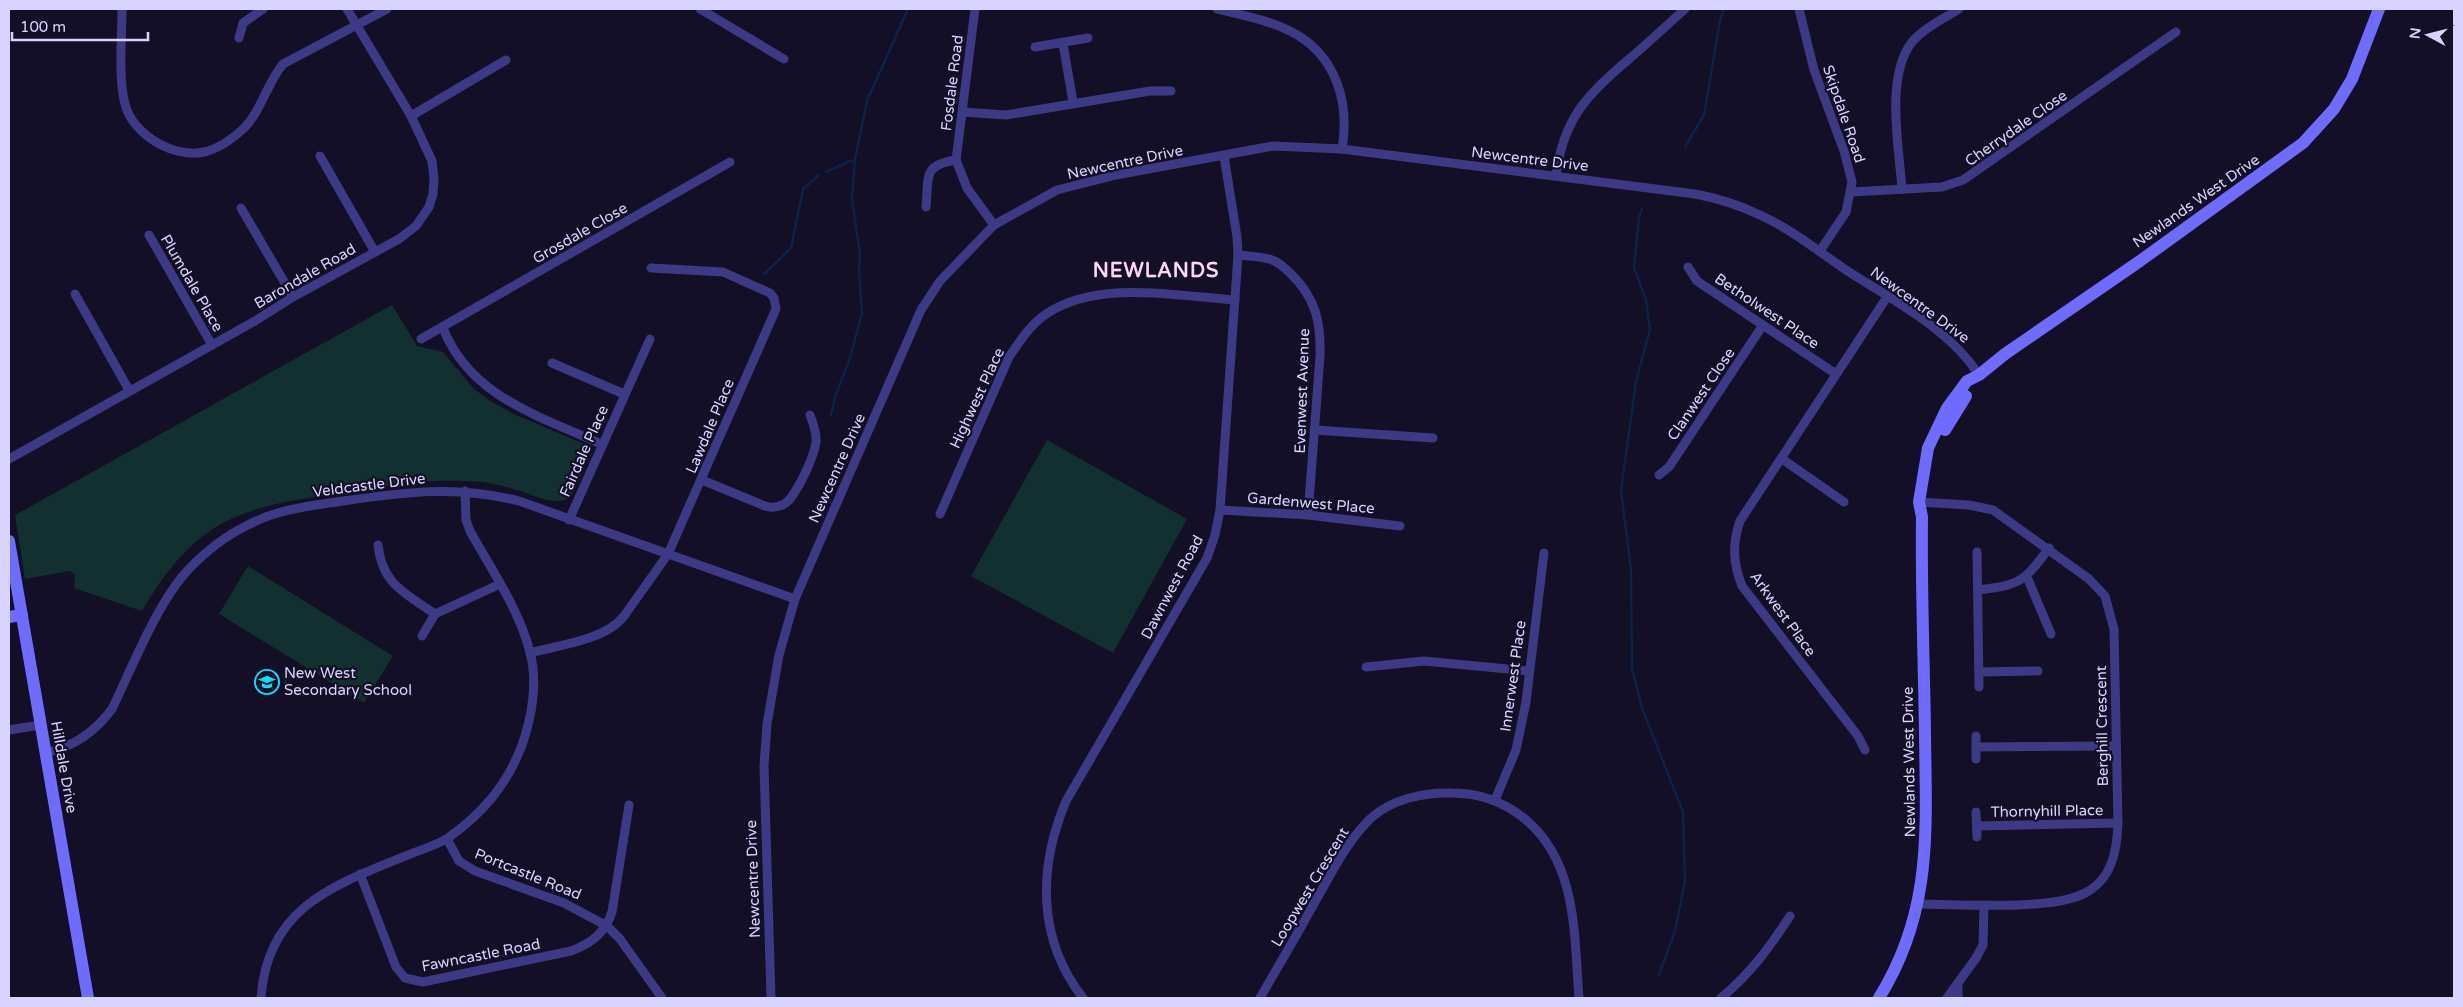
<svg xmlns="http://www.w3.org/2000/svg" width="2463" height="1007" font-family="'Varela Round',sans-serif">
	<style>
		.green { fill: #12302f }
		.lines { fill: none; stroke-linecap: round; stroke-linejoin: round }
		.stream { stroke: #0c2248; stroke-width: 2.5 }
		.street { stroke: #3d3a85; stroke-width: 9 }
		.secondary { stroke: #6f6bff; stroke-width: 12 }
		.labels { text-anchor: middle; stroke-width: 4.5; stroke-linejoin: round; paint-order: stroke }
		.street-label { font-size: 15px; fill: #d9d4ff; stroke: #130f26 }
		.poi-label { font-size: 15px; fill: #d9d4ff; stroke: #130f26; text-anchor: start }
		.district-label { font-size: 20px; font-weight: bold; letter-spacing: 1px; fill: #ffd6f0; stroke: #130f26 }
	</style>
	<rect width="100%" height="100%" fill="#130f26"/>
	<g class="green">
		<path d="M392 305 417 346 443 352 473 388 490 401 514 414 584 444C589 457 577 501 560 501 546 502 533 495 520 491 502 485 482 481 464 481 425 479 386 486 347 492 243 507 198 515 142 611L74 588 75 575 70 571 25 579 15 515Z"/>
		<polygon points="1047,440 1187,519 1113,653 971,576"/>
		<polygon points="248,566 393,656 364,703 219,614"/>
	</g>
	<g class="lines">
		<g class="stream">
			<polyline points="1685,147 1704,115 1720,21 1724,9"/>
			<polyline points="826,172 850,161 855,162"/>
			<polyline points="1642,209 1639,217 1634,268 1646,300 1650,329 1636,382 1621,490 1631,570 1632,669 1642,708 1683,812 1685,881 1675,931 1659,975"/>
			<polyline points="764,274 791,248 803,189 819,175"/>
			<polyline points="831,415 835,397 850,358 862,313 859,271 860,254 852,199 855,159 867,101 908,9"/>
		</g>
		<g class="street">
			<path d="M122 9C122 37 118 78 125 104 132 134 174 159 204 152 218 149 232 139 243 129 261 112 267 83 283 64L387 9"/>
			<polyline points="700,9 784,59"/>
			<polyline points="975,9 956,160 967,188 994,225"/>
			<path d="M1217 9C1241 15 1268 20 1290 31 1336 54 1350 102 1342 149"/>
			<polyline points="1799,9 1814,70 1844,151 1852,182 1846,212 1820,251"/>
			<polyline points="239,38 243,23 263,9"/>
			<polyline points="1063,44 1073,102"/>
			<polyline points="1035,47 1088,38"/>
			<polyline points="963,112 1006,115 1150,91 1171,91"/>
			<polyline points="411,116 506,60"/>
			<polyline points="320,156 375,252"/>
			<path d="M1556 176C1563 120 1586 95 1628 60 1648 43 1666 26 1685 9"/>
			<path d="M1902 189C1899 146 1885 77 1912 42 1924 28 1943 19 1959 9"/>
			<polyline points="1851,192 1942,187 1963,180 2176,32"/>
			<path d="M926 207C929 177 922 165 956 160"/>
			<polyline points="241,208 293,297"/>
			<polyline points="149,235 212,345"/>
			<path d="M1238 255C1248 256 1259 256 1269 259 1278 261 1285 268 1291 274 1316 298 1321 323 1320 356L1308 515"/>
			<polyline points="1688,267 1697,281 1836,374"/>
			<polyline points="75,294 129,390"/>
			<path d="M443 328C470 397 540 416 601 444"/>
			<polyline points="421,339 730,162"/>
			<polyline points="552,363 624,394"/>
			<polyline points="1315,430 1433,438"/>
			<polyline points="9,459 255,321 293,297 399,239 416,226 429,207 433,194 434,179 432,161 411,116 347,9"/>
			<polyline points="1782,459 1844,502"/>
			<polyline points="1659,475 1669,467 1763,325"/>
			<path d="M702 480 765 506C774 509 784 506 790 499 800 486 814 457 816 442 817 433 813 423 810 415"/>
			<polyline points="1220,510 1308,515 1400,526"/>
			<path d="M940 514 1009 357C1019 342 1031 324 1046 314 1099 279 1175 296 1235 300"/>
			<polyline points="569,520 650,339"/>
			<path d="M378 545C382 585 406 593 435 614"/>
			<polyline points="1977,552 1979,687"/>
			<polyline points="2027,577 2051,634"/>
			<path d="M1978 590C2020 585 2024 582 2049 548"/>
			<polyline points="422,636 435,614 500,584"/>
			<path d="M530 653C559 645 606 640 624 616L668 554 776 309 774 298 770 293 723 272 651 268"/>
			<polyline points="1366,667 1424,661 1528,671"/>
			<polyline points="1979,672 2038,671"/>
			<polyline points="9,730 40,725"/>
			<polyline points="1976,736 1976,759"/>
			<polyline points="1976,747 2116,746"/>
			<path d="M1865 750 1858 736 1742 586C1733 563 1732 544 1740 521L1887 297"/>
			<path d="M46 753C74 746 94 733 112 709 132 668 157 603 188 570 205 552 225 536 248 525 277 509 311 506 343 501 406 492 456 485 519 501L795 599"/>
			<polyline points="1495,800 1516,750 1526,702 1544,553"/>
			<polyline points="1976,812 1977,837"/>
			<polyline points="1977,826 2118,823"/>
			<polyline points="447,839 459,861 475,871 564,903 607,926 620,939 662,998"/>
			<path d="M360 874 396 967 405 978 423 982 571 951C592 943 605 933 612 912L629 805"/>
			<path d="M1918 904C1952 905 1985 906 2018 905 2080 902 2116 895 2118 823L2114 629 2105 596 2089 579 1993 510 1969 505 1919 502"/>
			<path d="M261 998C267 909 331 886 403 857 417 851 435 846 448 838 483 813 507 785 522 745 532 717 538 682 530 652 519 609 491 569 470 531L466 520 465 491"/>
			<path d="M771 998 764 766 767 724 779 655 795 599 921 310 940 281 994 225 1057 190 1116 175 1273 146 1342 149 1695 194C1717 198 1739 205 1760 215 1791 229 1818 251 1846 270 1892 300 1949 328 1979 375"/>
			<path d="M1083 998C1037 939 1038 868 1066 801L1207 558 1215 535 1220 510 1238 255 1237 237 1224 156"/>
			<path d="M1260 998C1279 965 1298 933 1316 900 1333 871 1347 841 1371 818 1392 799 1425 792 1452 793 1480 793 1504 802 1525 819 1578 863 1574 936 1579 998"/>
			<path d="M1721 998C1751 973 1769 948 1790 916"/>
			<polyline points="1947,998 1976,958 1983,945 1984,905"/>
			<polyline points="1958,998 1958,983"/>
		</g>
		<g class="secondary">
			<polyline points="1945,430 1966,396"/>
			<polyline points="9,541 88,998"/>
			<polyline points="9,617 22,615"/>
			<path d="M1879 998C1933 911 1926 831 1925 733 1924 661 1921 589 1922 517L1919 502 1928 448 1947 408 1967 381 1979 375 2005 354 2140 261 2303 143 2334 109 2352 79 2379 9"/>
		</g>
	</g>
	<defs>
		<symbol id="school-ring" viewBox="-11 -11 22 22"><circle r="9.5" fill="#130f26" stroke="#00e5ff" stroke-width="1.5"/><path d="M0-5L7-2L0 1L-7-2ZM-4 1L0 2.5L4 1V4Q0 6-4 4Z" fill="#00e5ff"/></symbol>
	</defs>
	<g fill-rule="evenodd">
		<use href="#school-ring" x="253" y="668" width="28" height="28"/>
	</g>
	<g class="labels">
		<g class="street-label">
			<text transform="translate(952 83) rotate(-83)" y="5">Fosdale Road</text>
			<text transform="translate(1844 114) rotate(71)" y="5">Skipdale Road</text>
			<text transform="translate(2016 128) rotate(-35)" y="5">Cherrydale Close</text>
			<text transform="translate(1530 159) rotate(7)" y="5">Newcentre Drive</text>
			<text transform="translate(1125 162) rotate(-12)" y="5">Newcentre Drive</text>
			<text transform="translate(2196 201) rotate(-35)" y="5">Newlands West Drive</text>
			<text transform="translate(580 233) rotate(-30)" y="5">Grosdale Close</text>
			<text transform="translate(305 276) rotate(-30)" y="5">Barondale Road</text>
			<text transform="translate(192 283) rotate(60)" y="5">Plumdale Place</text>
			<text transform="translate(1920 305) rotate(36)" y="5">Newcentre Drive</text>
			<text transform="translate(1767 311) rotate(34)" y="5">Betholwest Place</text>
			<text transform="translate(1302 391) rotate(-88)" y="5">Evenwest Avenue</text>
			<text transform="translate(1701 394) rotate(-56)" y="5">Clanwest Close</text>
			<text transform="translate(977 398) rotate(-65)" y="5">Highwest Place</text>
			<text transform="translate(710 426) rotate(-67)" y="5">Lawdale Place</text>
			<text transform="translate(584 451) rotate(-66)" y="5">Fairdale Place</text>
			<text transform="translate(837 468) rotate(-66)" y="5">Newcentre Drive</text>
			<text transform="translate(369 485) rotate(-7)" y="5">Veldcastle Drive</text>
			<text transform="translate(1311 503) rotate(5)" y="5">Gardenwest Place</text>
			<text transform="translate(1172 587) rotate(-62)" y="5">Dawnwest Road</text>
			<text transform="translate(1783 614) rotate(54)" y="5">Arkwest Place</text>
			<text transform="translate(1513 676) rotate(-82)" y="5">Innerwest Place</text>
			<text transform="translate(2102 726) rotate(-91)" y="5">Berghill Crescent</text>
			<text transform="translate(1909 762) rotate(-91)" y="5">Newlands West Drive</text>
			<text transform="translate(64 767) rotate(80)" y="5">Hilldale Drive</text>
			<text transform="translate(2047 811) rotate(-1)" y="5">Thornyhill Place</text>
			<text transform="translate(528 874) rotate(22)" y="5">Portcastle Road</text>
			<text transform="translate(753 879) rotate(-92)" y="5">Newcentre Drive</text>
			<text transform="translate(1310 887) rotate(-59)" y="5">Loopwest Crescent</text>
			<text transform="translate(481 955) rotate(-11)" y="5">Fawncastle Road</text>
		</g>
		<g class="poi-label">
			<text x="284" y="678">New West<tspan x="284" dy="17">Secondary School</tspan></text>
		</g>
		<g class="district-label">
			<text x="1156" y="277">NEWLANDS</text>
		</g>
	</g>
	<rect width="2463" height="1007" fill="none" stroke="#d9d4ff" stroke-width="20"/>
	<g transform="translate(2428 35) rotate(277)" stroke="#130f26" stroke-width="4" paint-order="stroke">
	<path d="M0-4L9 19L0 12L-9 19Z" fill="#d9d4ff"/>
	<text y="-8" font-size="14" font-weight="bold" text-anchor="middle" fill="#d9d4ff">N</text>
	</g>
	<path d="M12 32v8h136v-8" fill="none" stroke="#d9d4ff" stroke-width="2.5"/>
	<text x="20" y="32" font-size="15" fill="#d9d4ff" stroke="#130f26" stroke-width="4" paint-order="stroke">100 m</text>
</svg>
